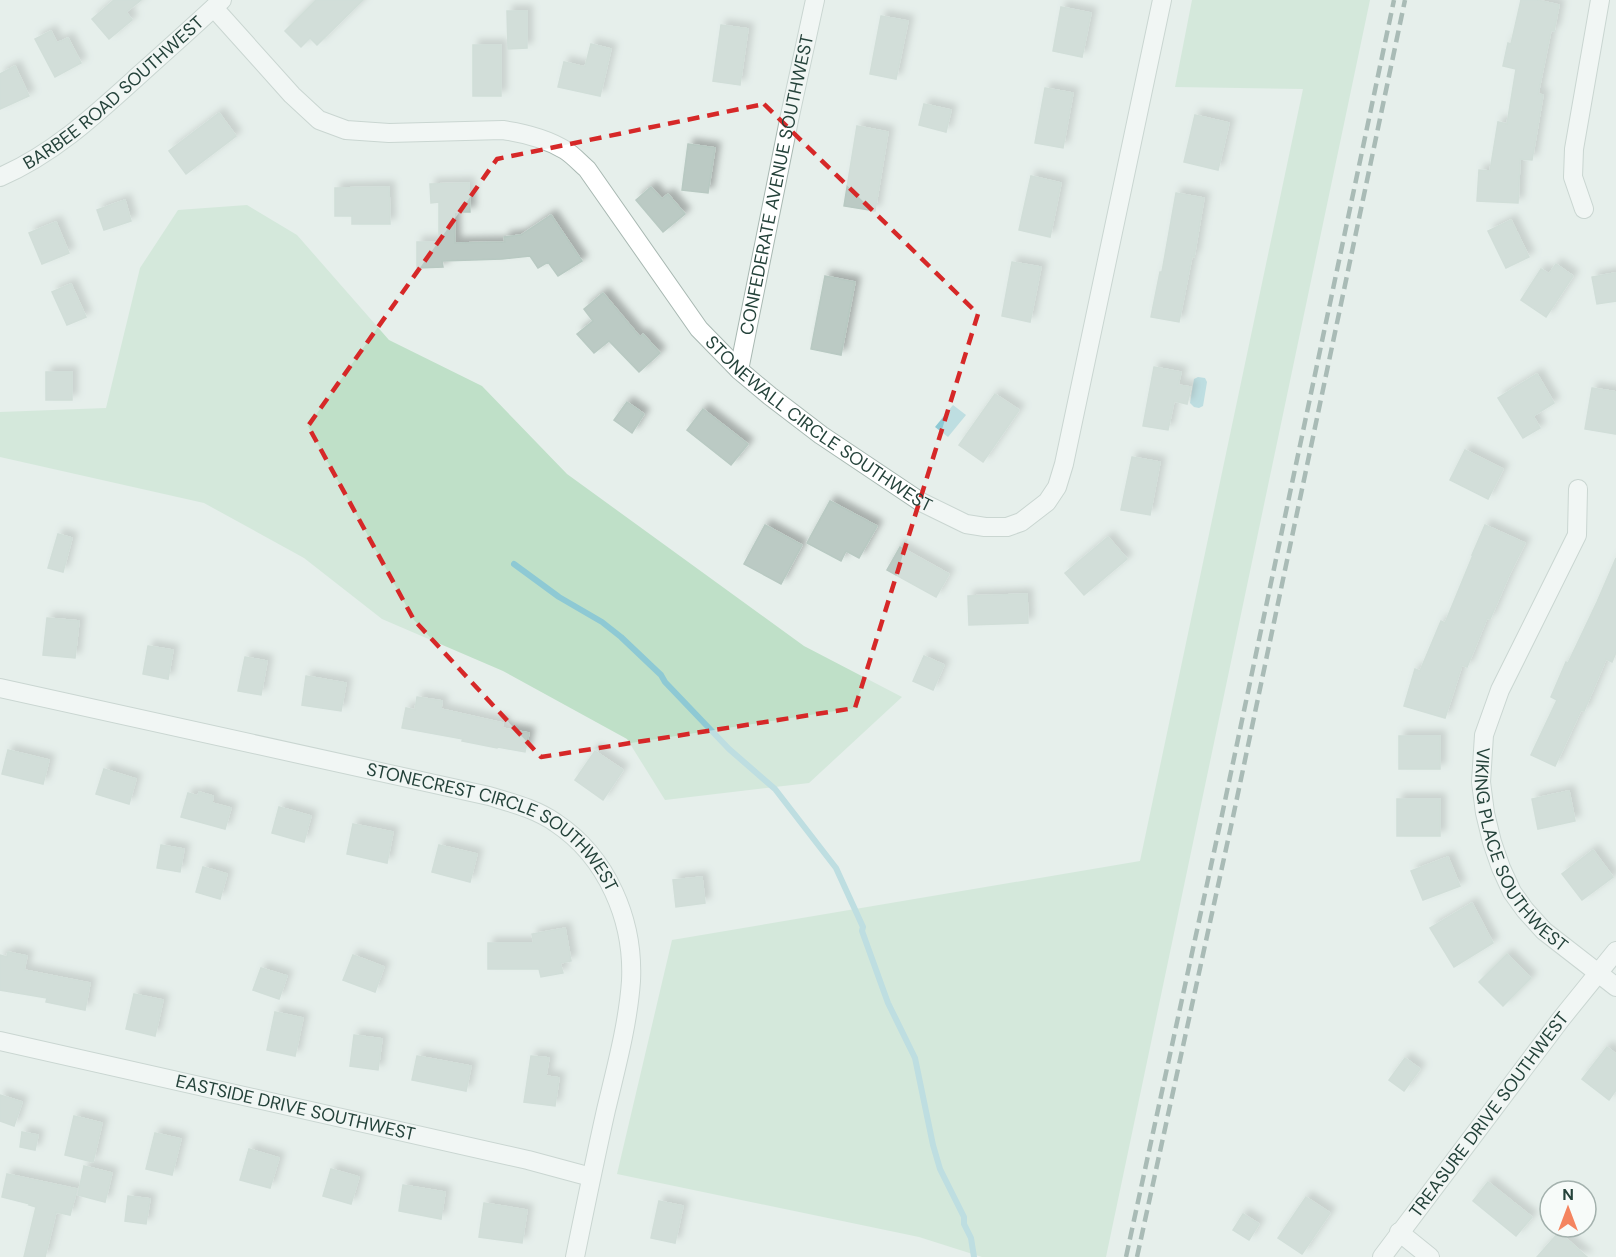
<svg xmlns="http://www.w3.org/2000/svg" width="1616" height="1257" font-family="'DM Sans',sans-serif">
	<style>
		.green { fill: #bfe0c8 }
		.water { fill: #8ec9d4 }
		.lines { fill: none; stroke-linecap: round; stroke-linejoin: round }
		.stream { stroke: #8ec9d4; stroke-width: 6 }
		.building { fill: #bbcac4; stroke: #b8c9c2; stroke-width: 1.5; filter: url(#shadow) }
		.minor-casing { stroke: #a8b8b2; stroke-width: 20 }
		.minor { stroke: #fff; stroke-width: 18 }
		.rail { stroke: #5f7d75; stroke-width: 4.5; stroke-dasharray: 12 6; stroke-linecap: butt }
		.marked { fill: none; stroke: #d62828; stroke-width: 4.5; stroke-dasharray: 12 8; stroke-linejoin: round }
		.labels { text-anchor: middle; stroke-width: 5; stroke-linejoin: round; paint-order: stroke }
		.street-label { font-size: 18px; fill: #24423a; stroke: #f7fbf9 }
	</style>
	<defs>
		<filter id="shadow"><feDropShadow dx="5.5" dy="-5.5" stdDeviation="3" flood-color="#0004"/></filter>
	</defs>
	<rect width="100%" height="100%" fill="#e6efeb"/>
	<g class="green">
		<polygon points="1192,0 1370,0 1106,1257 982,1257 919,1237 617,1174 672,940 1140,861 1303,89 1175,87"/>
		<polygon points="247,205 297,235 389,340 482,386 567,474 804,646 902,697 809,783 665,800 627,739 503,671 382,619 304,558 204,503 0,457 0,412 106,408 140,268 178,210"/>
	</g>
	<g class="water">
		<polygon points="1198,377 1205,378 1207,382 1203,406 1199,408 1194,407 1190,403 1194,379"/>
		<polygon points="953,405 966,415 948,437 935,427"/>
	</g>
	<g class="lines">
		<polyline class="stream" points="514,564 559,597 602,622 621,637 661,675 665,682 729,749 775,789 836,868 863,927 862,931 888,1003 915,1058 933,1145 940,1169 964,1217 964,1224 971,1238 974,1257"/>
	</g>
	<g class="building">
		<polygon points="114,0 141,0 126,12 132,20 109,39 92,19"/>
		<polygon points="316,0 363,0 317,45 310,38 301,47 285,31"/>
		<polygon points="1521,0 1537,0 1559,5 1554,31 1551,30 1538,94 1543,95 1532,160 1520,159 1518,203 1477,201 1479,170 1490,171 1498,122 1507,124 1516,69 1503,66 1508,43 1511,44"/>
		<polygon points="1061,7 1091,13 1082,57 1053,51"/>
		<polygon points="507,11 527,11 527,48 508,49"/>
		<polygon points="881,16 908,21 896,79 870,74"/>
		<polygon points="721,25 748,29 740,85 713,81"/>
		<polygon points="51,31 57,43 68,38 81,63 55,77 35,39"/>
		<polygon points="591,44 611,49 600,96 558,87 564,62 585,67"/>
		<rect x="473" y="45" width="28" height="51"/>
		<polygon points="15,66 29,96 0,109 0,74"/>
		<polygon points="1045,88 1073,93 1063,148 1035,143"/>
		<polygon points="924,104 951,110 946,132 919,125"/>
		<polygon points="219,113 236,136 186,174 169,151"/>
		<polygon points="1195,115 1229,123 1218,170 1184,162"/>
		<polygon points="857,126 888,132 875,211 844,206"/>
		<polygon points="688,144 715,148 708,193 682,190"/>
		<polygon points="1031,176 1061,183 1050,237 1019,230"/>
		<polygon points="469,183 470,212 454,212 455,243 505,242 504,237 521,235 551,215 582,261 558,276 548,262 538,268 530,256 502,259 442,261 443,267 417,268 417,242 439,242 439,202 431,203 430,184"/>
		<polygon points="389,187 390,224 352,224 352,216 335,216 335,188"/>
		<polygon points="651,187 662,199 668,194 685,214 663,232 636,200"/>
		<polygon points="1176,193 1204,198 1194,257 1192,256 1179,322 1151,317 1160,272 1162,272"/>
		<polygon points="125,200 131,221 104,230 97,210"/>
		<polygon points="1511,220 1529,257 1506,268 1488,231"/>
		<polygon points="56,222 69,253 42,264 29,233"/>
		<polygon points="1012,262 1041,267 1030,322 1002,316"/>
		<polygon points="1556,264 1573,276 1546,317 1521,300 1541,269 1549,274"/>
		<polygon points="1616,273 1616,301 1597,304 1592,277"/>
		<polygon points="825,276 855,282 841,355 811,349"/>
		<polygon points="71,284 86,317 67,325 52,292"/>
		<polygon points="603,293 640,337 643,334 660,353 639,372 609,341 594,353 577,334 593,321 584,309"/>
		<polygon points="1154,367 1181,372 1178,385 1191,387 1187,404 1174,401 1168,430 1143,426"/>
		<rect x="46" y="372" width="26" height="28"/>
		<polygon points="1537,374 1554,403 1533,416 1540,428 1523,438 1498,398"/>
		<polygon points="1592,388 1616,392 1616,434 1585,429"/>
		<polygon points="995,394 1019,410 983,462 959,445"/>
		<polygon points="627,402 644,414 632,433 614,420"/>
		<polygon points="703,409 748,444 731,465 687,430"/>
		<polygon points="1465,450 1503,469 1488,499 1450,480"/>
		<polygon points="1132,457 1160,462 1150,515 1121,510"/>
		<polygon points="830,501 877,526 859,558 846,551 841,561 807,543"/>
		<polygon points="765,525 802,545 781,584 744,564"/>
		<polygon points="1485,525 1525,543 1510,573 1490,619 1487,618 1467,667 1462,665 1445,718 1404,706 1415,669 1420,671 1441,621 1445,623 1473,555 1472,555"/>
		<polygon points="58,534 72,538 63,572 48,568"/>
		<polygon points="1108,537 1127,559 1084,595 1065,573"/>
		<polygon points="900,547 949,574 936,597 887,570"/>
		<polygon points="1616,558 1616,652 1612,662 1606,659 1584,711 1581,710 1555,766 1531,755 1557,700 1551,697 1566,662 1568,663 1597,602"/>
		<polygon points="1027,594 1028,623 969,625 968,596"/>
		<polygon points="47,618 79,621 75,658 43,655"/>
		<polygon points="148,646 173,650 168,679 143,674"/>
		<polygon points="924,656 944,665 933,690 913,681"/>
		<polygon points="245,657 267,661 261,695 238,691"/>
		<polygon points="306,676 346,683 341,711 302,705"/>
		<polygon points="417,697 442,701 441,709 503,723 502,728 529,733 525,752 498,747 497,748 462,741 463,739 402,728 406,708 415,710"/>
		<rect x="1399" y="736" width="41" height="33"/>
		<polygon points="8,750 49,760 43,784 2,774"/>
		<polygon points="595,751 623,770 603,800 575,780"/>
		<polygon points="104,769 136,779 129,804 96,794"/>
		<polygon points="1569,791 1575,821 1538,829 1532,799"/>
		<polygon points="199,792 213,796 212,803 231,808 225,829 181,817 188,793 198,796"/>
		<rect x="1397" y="799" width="43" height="37"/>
		<polygon points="279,807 311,816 304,842 272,833"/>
		<polygon points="353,824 393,832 387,863 347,854"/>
		<polygon points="161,845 184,849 180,872 157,868"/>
		<polygon points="439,845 477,854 470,882 432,872"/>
		<polygon points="1593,850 1613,877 1582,900 1562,874"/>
		<polygon points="1448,857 1460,886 1423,900 1411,871"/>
		<polygon points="203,867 227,874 220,899 196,892"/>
		<polygon points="702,877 705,903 676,907 673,880"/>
		<polygon points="1472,903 1493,943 1454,967 1430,928"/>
		<polygon points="565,928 571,961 560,963 563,973 541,977 539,969 488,969 488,943 534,943 532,934"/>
		<polygon points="8,952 27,956 24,970 90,983 85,1010 46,1002 47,998 0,990 0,955 7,957"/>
		<polygon points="1507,954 1531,978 1503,1006 1479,982"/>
		<polygon points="353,955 384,967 375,992 343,980"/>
		<polygon points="261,968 287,976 279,999 253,990"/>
		<polygon points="134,994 163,1000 155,1036 126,1029"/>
		<polygon points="275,1012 303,1018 295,1056 267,1050"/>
		<polygon points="354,1035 382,1039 378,1070 350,1066"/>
		<polygon points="1607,1047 1616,1054 1616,1090 1609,1100 1582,1079"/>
		<polygon points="417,1056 471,1066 466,1091 412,1080"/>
		<polygon points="531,1056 549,1058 546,1076 559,1078 555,1106 524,1102"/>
		<polygon points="1405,1058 1420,1069 1404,1091 1389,1080"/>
		<polygon points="0,1095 22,1102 14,1126 0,1121"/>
		<polygon points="74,1116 102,1123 93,1162 65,1155"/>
		<polygon points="22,1132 38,1135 35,1150 20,1147"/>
		<polygon points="155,1133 181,1139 172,1175 146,1169"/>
		<polygon points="249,1149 279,1158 270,1188 240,1180"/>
		<polygon points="84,1166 112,1173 105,1202 78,1195"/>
		<polygon points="331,1169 359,1177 351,1204 323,1196"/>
		<polygon points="7,1174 77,1189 70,1215 56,1212 45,1257 24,1257 36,1207 29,1205 30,1204 2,1197"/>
		<polygon points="1488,1182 1532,1217 1516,1236 1473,1201"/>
		<polygon points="403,1185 445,1192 441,1219 399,1211"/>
		<polygon points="128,1196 150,1199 146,1224 125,1221"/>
		<polygon points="1306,1197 1330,1213 1302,1254 1278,1238"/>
		<polygon points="659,1201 683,1206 675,1243 651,1238"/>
		<polygon points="484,1203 527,1210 522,1243 479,1237"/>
		<polygon points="1243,1214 1259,1224 1249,1240 1233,1230"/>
		<polygon points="1559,1232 1587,1257 1537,1257"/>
	</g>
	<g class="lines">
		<defs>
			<g id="minor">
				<path id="s1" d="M214 8 292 95 319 120 346 130 389 133 503 130C524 133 547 139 565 150 573 155 580 163 587 169L699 329 739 370 770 396 821 435 921 502 966 524 985 527H1007L1021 522 1047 502 1057 487 1064 464 1162 0"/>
				<path id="s2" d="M0 177C53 154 94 116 137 77 165 52 194 26 222 0"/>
				<polyline points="1584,209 1573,177 1574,149 1600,0"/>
				<path id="s3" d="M739 370 789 120 815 0"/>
				<path id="s4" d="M1578 489 1577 535 1500 690 1484 735 1481 782 1485 813 1492 842 1501 868 1512 892 1525 910 1544 931 1616 987"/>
				<path id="s5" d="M0 688 489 796C512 803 536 809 556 823 607 857 634 920 631 981 628 1024 616 1068 606 1110 595 1159 585 1208 575 1257"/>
				<path id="s6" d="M0 1041 528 1160 591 1177"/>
				<polyline points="1399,1232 1430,1257"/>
				<path id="s7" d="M1382 1257 1561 1019 1616 951"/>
			</g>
		</defs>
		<use href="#minor" class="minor-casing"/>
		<use href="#minor" class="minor"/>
		<g class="rail">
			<polyline points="1126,1257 1222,815 1394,0"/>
			<polyline points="1137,1257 1233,817 1405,0"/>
		</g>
	</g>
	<path d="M0 0H1616V1257H0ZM764 104 978 314 855 708 541 757 414 620 308 426 497 159Z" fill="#e6efeb" fill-opacity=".55" fill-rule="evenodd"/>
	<path class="marked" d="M764 104 978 314 855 708 541 757 414 620 308 426 497 159Z"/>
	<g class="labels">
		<g class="street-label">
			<text dy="6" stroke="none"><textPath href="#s2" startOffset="142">BARBEE ROAD SOUTHWEST</textPath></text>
			<text dy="6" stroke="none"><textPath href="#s3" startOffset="189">CONFEDERATE AVENUE SOUTHWEST</textPath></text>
			<text dy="6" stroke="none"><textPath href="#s1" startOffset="783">STONEWALL CIRCLE SOUTHWEST</textPath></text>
			<text dy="6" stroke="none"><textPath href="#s5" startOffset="519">STONECREST CIRCLE SOUTHWEST</textPath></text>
			<text dy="6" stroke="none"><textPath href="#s4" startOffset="393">VIKING PLACE SOUTHWEST</textPath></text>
			<text dy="6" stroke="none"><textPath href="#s6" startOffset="303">EASTSIDE DRIVE SOUTHWEST</textPath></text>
			<text dy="6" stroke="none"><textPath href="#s7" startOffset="178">TREASURE DRIVE SOUTHWEST</textPath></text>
		</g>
	</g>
	<g transform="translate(1568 1209)"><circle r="28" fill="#f7fbf9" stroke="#a3b1ad" stroke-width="1.5"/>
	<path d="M0-4.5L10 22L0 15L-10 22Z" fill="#f4845f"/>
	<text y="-9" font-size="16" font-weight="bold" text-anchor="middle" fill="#24423a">N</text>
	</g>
</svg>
